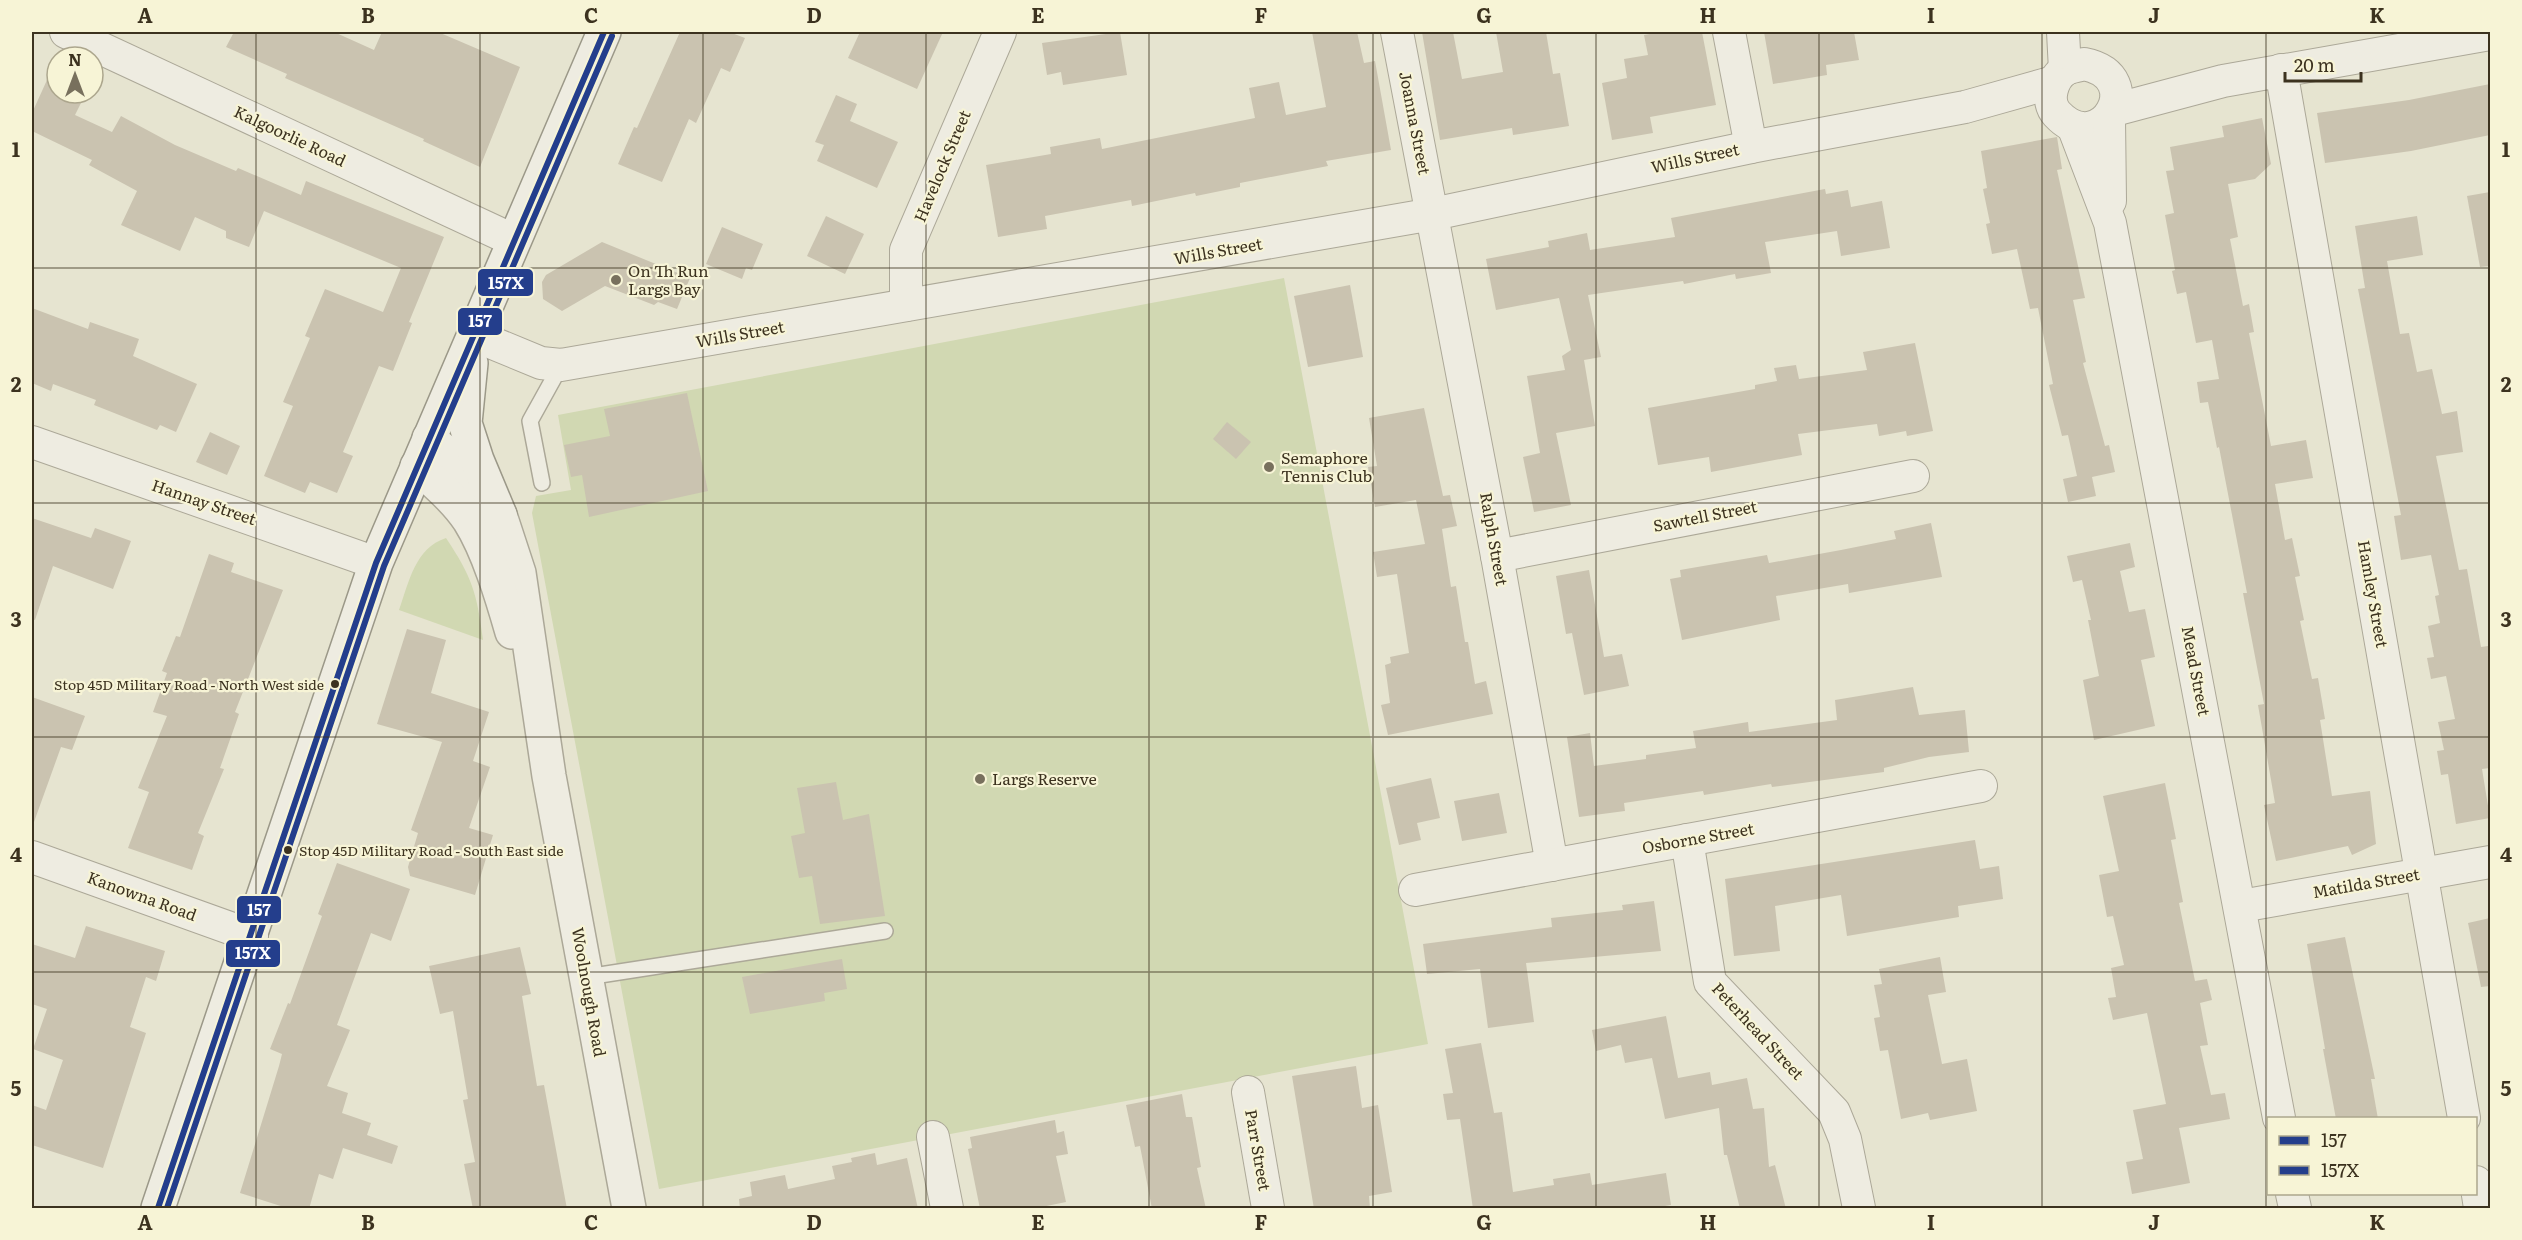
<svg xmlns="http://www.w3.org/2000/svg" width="2522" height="1240" font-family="Literata,serif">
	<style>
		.green { fill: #d1d8b2 }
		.building { fill: #cac3b0 }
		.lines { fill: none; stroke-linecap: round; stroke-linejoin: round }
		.service-casing { stroke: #aca898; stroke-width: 18 }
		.minor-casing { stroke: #aca898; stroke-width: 34 }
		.tertiary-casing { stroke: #aca898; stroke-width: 36 }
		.secondary-casing { stroke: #9b9888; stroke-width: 36 }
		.service { stroke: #eeece1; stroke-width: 15 }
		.minor { stroke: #eeece1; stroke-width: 32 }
		.tertiary { stroke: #eeece1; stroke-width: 33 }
		.secondary { stroke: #eeece1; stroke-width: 33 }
		.bus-1-casing { stroke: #f7f4d6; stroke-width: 10 }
		.bus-2-casing { stroke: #f7f4d6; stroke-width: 10 }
		.bus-1 { stroke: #243e8c; stroke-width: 6 }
		.bus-2 { stroke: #243e8c; stroke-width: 6 }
		.grid { fill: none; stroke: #3c321f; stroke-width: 1.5; stroke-opacity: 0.55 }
		.poi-dot { fill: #78705d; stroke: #f7f4d6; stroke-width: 2 }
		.bus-dot { fill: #3c321f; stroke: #f7f4d6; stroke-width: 2 }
		.labels { text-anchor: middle; stroke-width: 4.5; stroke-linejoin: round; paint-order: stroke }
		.bus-label { font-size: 14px; fill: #3c321f; stroke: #f7f4d6; text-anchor: end }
		.street-label { font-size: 16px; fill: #3c321f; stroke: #f7f4d6 }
		.poi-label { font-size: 16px; fill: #3c321f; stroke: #f7f4d6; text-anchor: start }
		.line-badge { stroke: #f7f4d6; stroke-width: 2 }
		.badge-label { font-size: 16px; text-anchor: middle; font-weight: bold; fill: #fff }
		.neatline { fill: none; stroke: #3c321f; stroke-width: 2 }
		.grid-label { font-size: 20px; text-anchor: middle; font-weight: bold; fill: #3c321f }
	</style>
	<rect width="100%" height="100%" fill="#e6e4d0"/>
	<g class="green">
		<polygon points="1284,278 1428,1044 659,1189 532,513 536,496 571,490 558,415"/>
		<path d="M446 538C472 577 477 593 483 640L399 610C409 582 415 548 446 538Z"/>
	</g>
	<g class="building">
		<polygon points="234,32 334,32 374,50 382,32 438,32 520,67 480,167 423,141 424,139 285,78 287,74 226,47"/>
		<polygon points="680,32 729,32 745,38 730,72 721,68 696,123 689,119 662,182 618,164 634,127 637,128"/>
		<polygon points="860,32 943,32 917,89 848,58"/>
		<polygon points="1120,32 1127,75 1063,85 1061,72 1047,75 1042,43"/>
		<polygon points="1312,32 1357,32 1364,63 1375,61 1391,150 1326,161 1328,166 1240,183 1240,187 1196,196 1195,193 1132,206 1131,200 1045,216 1047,229 998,237 986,165 1051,154 1050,147 1100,138 1102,149 1255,118 1249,88 1279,82 1286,115 1326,107"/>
		<polygon points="1422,32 1453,32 1462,79 1503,72 1496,32 1546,32 1553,74 1560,73 1569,126 1513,135 1512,128 1440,140"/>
		<polygon points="1661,32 1702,32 1716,105 1650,117 1653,133 1612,140 1602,83 1627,78 1624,59 1648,55 1644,35"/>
		<polygon points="1764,32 1854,32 1859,60 1826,65 1827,75 1773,84"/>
		<polygon points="57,58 57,93 86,93 75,115 112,132 121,116 175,145 236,171 238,168 301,195 306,181 444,237 409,322 412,323 393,371 379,366 343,452 353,456 337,493 310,482 305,493 264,476 293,406 283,402 310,338 305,336 325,289 383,312 401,268 264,211 249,247 226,238 226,231 195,217 180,251 121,225 137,191 89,165 92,160 32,131 32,113"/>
		<polygon points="2490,84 2490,135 2411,151 2325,163 2317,113 2409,100"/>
		<polygon points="836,95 857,104 850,121 898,142 877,188 817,161 824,145 815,142"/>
		<polygon points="2262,118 2271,164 2255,179 2228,184 2238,237 2230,239 2243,306 2249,304 2254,332 2249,333 2271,446 2306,440 2313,478 2275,484 2285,540 2292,538 2300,576 2295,577 2304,620 2300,621 2312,679 2318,678 2325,719 2320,720 2332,796 2370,791 2376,844 2352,855 2348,846 2276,861 2264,805 2275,803 2258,705 2264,704 2243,593 2247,593 2219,447 2217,448 2208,402 2200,403 2197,382 2219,379 2212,340 2196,343 2186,292 2177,294 2172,271 2175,270 2165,215 2174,213 2166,171 2174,170 2170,147 2224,137 2222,126"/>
		<polygon points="2057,137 2062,169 2057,170 2085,298 2073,300 2086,362 2083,363 2105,446 2109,445 2115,472 2092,477 2096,496 2068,502 2063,479 2077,476 2068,435 2062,436 2049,385 2053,384 2038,308 2030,309 2017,249 1992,254 1986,224 1990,223 1983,189 1987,188 1981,151"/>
		<polygon points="1825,189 1826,194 1848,190 1851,207 1882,201 1890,248 1841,256 1837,231 1765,242 1771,273 1736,279 1735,274 1684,284 1683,281 1588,295 1601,357 1584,360 1595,426 1556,433 1571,505 1534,512 1523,457 1540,453 1527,376 1565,370 1562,356 1571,350 1559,298 1496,310 1486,259 1549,247 1548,241 1587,233 1590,250 1675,237 1671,218"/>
		<polygon points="2490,192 2490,266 2480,267 2467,196"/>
		<polygon points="826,216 864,234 845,274 807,256"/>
		<polygon points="2417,216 2423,255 2387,261 2400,334 2409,333 2417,372 2432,369 2442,414 2457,411 2463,452 2436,456 2459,570 2467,569 2481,647 2488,646 2490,658 2490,768 2482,769 2490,818 2456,824 2448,774 2441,775 2437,751 2444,750 2438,722 2455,719 2446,676 2431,679 2427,658 2434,657 2428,626 2440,623 2435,596 2439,595 2431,555 2401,560 2394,516 2401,515 2358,289 2365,288 2355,226"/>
		<polygon points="722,227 763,244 752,270 746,268 742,279 706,264"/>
		<polygon points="602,242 690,278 677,309 658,302 654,305 605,286 562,311 543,299 542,282 546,275"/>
		<polygon points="1350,285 1363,357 1308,367 1294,296"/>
		<polygon points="32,308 88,329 90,322 139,339 133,356 197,384 176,432 160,425 157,430 94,405 96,400 53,384 51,391 32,383"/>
		<polygon points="1915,343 1933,431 1907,436 1906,431 1879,436 1877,424 1798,434 1802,455 1711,472 1709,457 1658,465 1648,408 1755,389 1755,385 1777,381 1774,368 1796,365 1799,379 1867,370 1863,352"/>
		<polygon points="687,393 708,491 589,517 582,475 571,477 564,445 610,436 604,409"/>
		<polygon points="1424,408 1443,496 1450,495 1457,526 1442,529 1451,587 1456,586 1465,642 1468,642 1475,684 1486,681 1493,714 1388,735 1381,705 1390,703 1385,665 1391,663 1390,657 1409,653 1397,574 1377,577 1373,552 1425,544 1416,500 1375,507 1368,467 1377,466 1369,418"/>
		<polygon points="1227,422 1251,442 1236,459 1213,439"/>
		<polygon points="210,432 240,446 227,475 196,462"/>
		<polygon points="32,518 91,538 95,528 131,541 113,589 53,566 35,620 32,619"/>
		<polygon points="1931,523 1942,577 1849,593 1848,584 1776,596 1780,620 1682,640 1670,579 1681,577 1680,570 1767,555 1769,563 1841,550 1896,539 1894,531"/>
		<polygon points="2130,543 2135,567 2120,571 2129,612 2145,609 2155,657 2141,660 2155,726 2094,740 2083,680 2099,676 2088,620 2091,620 2082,580 2073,582 2067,556"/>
		<polygon points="209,554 234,563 231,572 283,590 235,712 239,714 220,768 224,769 198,833 204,836 192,870 128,848 149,792 138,788 167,716 153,712 167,673 162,671 176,636 180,637"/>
		<polygon points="1589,570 1604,657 1622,654 1629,686 1584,695 1572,633 1566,634 1556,576"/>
		<polygon points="407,629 446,640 431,693 489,712 473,761 490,767 469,828 493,835 475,895 410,876 408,867 418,833 411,830 442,742 377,724"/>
		<polygon points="1913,687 1919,715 1965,710 1969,752 1929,757 1884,768 1884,772 1772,787 1771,784 1704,795 1703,791 1624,803 1625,811 1579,817 1567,737 1590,733 1594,766 1646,759 1646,755 1696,748 1693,731 1748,722 1749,732 1837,720 1835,700"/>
		<polygon points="32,697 85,716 72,750 61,747 34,822 32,822"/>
		<polygon points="1431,778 1440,818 1417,823 1421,840 1399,845 1386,788"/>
		<polygon points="836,782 843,820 869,814 885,916 820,924 812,876 799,878 791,836 805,833 797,788"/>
		<polygon points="2165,783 2176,839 2171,840 2183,902 2179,903 2195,981 2207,979 2212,1000 2200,1003 2208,1045 2200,1046 2211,1095 2225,1093 2230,1119 2179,1128 2190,1183 2132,1194 2126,1162 2143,1159 2133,1110 2166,1104 2147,1013 2113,1020 2108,998 2116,997 2111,968 2124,965 2113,916 2107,917 2099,875 2119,871 2103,796"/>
		<polygon points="1499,793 1507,833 1462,841 1454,801"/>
		<polygon points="1975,840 1980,869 1999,866 2003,899 1958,906 1959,917 1847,936 1841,895 1775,906 1780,951 1734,956 1725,879"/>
		<polygon points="337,863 410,889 391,941 371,933 337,1025 350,1030 327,1086 348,1093 342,1113 371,1123 367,1135 398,1146 392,1164 343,1148 333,1179 319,1174 309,1209 290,1209 240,1193 279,1066 282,1054 270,1049 288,1003 290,1004 322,916 318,914"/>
		<polygon points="1654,901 1661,951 1526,963 1534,1022 1488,1028 1480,969 1427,974 1423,944 1552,927 1551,918 1623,910 1622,905"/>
		<polygon points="2490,918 2490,986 2481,987 2468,923"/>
		<polygon points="86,926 165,951 156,981 146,977 130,1027 146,1033 103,1168 32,1145 32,1105 46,1110 63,1060 33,1049 47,1009 32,1004 32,944 75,958"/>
		<polygon points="2345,937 2375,1079 2371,1079 2378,1119 2336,1119 2323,1049 2325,1049 2307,944"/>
		<polygon points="520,947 531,994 522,996 537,1086 544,1085 567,1209 473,1209 464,1164 475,1162 463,1100 468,1099 453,1011 440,1014 429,966"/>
		<polygon points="1940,957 1946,992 1928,995 1942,1064 1967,1059 1977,1111 1930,1120 1928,1113 1901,1119 1888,1050 1880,1051 1874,1018 1880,1017 1874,985 1882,984 1879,969"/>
		<polygon points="842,959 847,989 824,993 825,1001 750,1014 742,977"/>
		<polygon points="1666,1016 1678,1078 1710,1072 1712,1085 1747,1078 1753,1109 1764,1108 1769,1167 1775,1165 1786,1209 1740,1209 1727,1155 1724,1155 1719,1108 1665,1119 1652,1058 1625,1063 1621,1045 1596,1051 1592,1030"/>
		<polygon points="1481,1043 1494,1113 1502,1112 1513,1192 1554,1185 1553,1179 1590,1173 1592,1185 1666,1173 1671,1205 1647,1209 1473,1209 1460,1119 1447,1120 1443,1094 1453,1093 1445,1049"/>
		<polygon points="1356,1066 1362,1108 1378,1105 1392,1192 1369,1196 1370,1209 1314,1209 1292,1076"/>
		<polygon points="1182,1094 1186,1117 1192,1117 1201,1167 1197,1168 1206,1209 1152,1209 1140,1146 1135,1147 1126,1105"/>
		<polygon points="1055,1120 1057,1133 1064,1131 1068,1154 1056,1156 1066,1202 1032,1209 980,1209 968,1149 972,1148 970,1137"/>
		<polygon points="875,1153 877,1165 907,1158 918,1209 740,1209 739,1199 752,1196 750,1182 785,1175 788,1189 835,1179 832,1166 852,1162 851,1158"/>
	</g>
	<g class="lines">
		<defs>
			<g id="service">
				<polyline points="542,483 530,421 561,365"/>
				<polyline points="587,977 885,931"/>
			</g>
			<g id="minor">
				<polyline points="66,32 513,240"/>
				<polyline points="1397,32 1497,556 1552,865"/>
				<polyline points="1729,32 1751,147"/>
				<polyline points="2063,32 2065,70"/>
				<path d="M2084 64C2150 77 2101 161 2057 114 2045 101 2052 78 2066 69 2071 67 2078 66 2084 64Z"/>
				<polyline points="2281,70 2464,1118"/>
				<polyline points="2114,110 2223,81 2490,34"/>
				<polyline points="2109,119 2110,201"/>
				<polyline points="2073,126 2110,223 2279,1118"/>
				<polyline points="906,305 906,250 1000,32"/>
				<polyline points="473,335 541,363 561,365 1433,214 1751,147 1965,107 2054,82"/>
				<polyline points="32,442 376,563"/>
				<polyline points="1497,556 1913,476"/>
				<polyline points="1687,840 1710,982 1834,1112 1845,1139 1859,1208"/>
				<polyline points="32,857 252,936"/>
				<polyline points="1415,890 1981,786"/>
				<polyline points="2241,906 2490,862"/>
				<polyline points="1248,1092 1268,1208"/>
				<polyline points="933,1137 947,1208"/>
				<polyline points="2476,1182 2480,1208"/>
				<polyline points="2292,1194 2295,1208"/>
			</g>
			<g id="tertiary">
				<polyline points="429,438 459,464 500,515 519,573 549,776 629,1208"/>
				<path d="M417 466C435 483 455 499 469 520 488 550 502 597 512 632"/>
			</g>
			<g id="secondary">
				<polyline points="471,363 465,423 477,460 500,515"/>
				<polyline points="158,1208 376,563 604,32"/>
			</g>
		</defs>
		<use href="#service" class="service-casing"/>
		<use href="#minor" class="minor-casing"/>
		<use href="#tertiary" class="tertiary-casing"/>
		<use href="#secondary" class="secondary-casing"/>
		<use href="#service" class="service"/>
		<use href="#minor" class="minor"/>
		<use href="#tertiary" class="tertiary"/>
		<use href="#secondary" class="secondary"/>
		<defs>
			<polyline id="bus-1" points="158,1208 376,563 604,32"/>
			<polyline id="bus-2" points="167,1208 384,566 612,36"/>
		</defs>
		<use href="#bus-1" class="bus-1-casing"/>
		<use href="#bus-2" class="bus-2-casing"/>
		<use href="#bus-1" class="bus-1"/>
		<use href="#bus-2" class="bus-2"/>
	</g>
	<path class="grid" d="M256 32V1208M480 32V1208M703 32V1208M926 32V1208M1149 32V1208M1373 32V1208M1596 32V1208M1819 32V1208M2042 32V1208M2266 32V1208M32 268H2490M32 503H2490M32 737H2490M32 972H2490"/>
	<g class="poi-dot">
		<circle cx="616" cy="280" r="6"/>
		<circle cx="1269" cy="467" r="6"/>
		<circle cx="980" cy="779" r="6"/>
	</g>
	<g class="bus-dot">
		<circle cx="335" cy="684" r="5"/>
		<circle cx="288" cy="850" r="5"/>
	</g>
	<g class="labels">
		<g class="bus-label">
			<text x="324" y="690">Stop 45D Military Road - North West side</text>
			<text x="299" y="856" text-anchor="start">Stop 45D Military Road - South East side</text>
		</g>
		<g class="street-label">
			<text transform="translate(1415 123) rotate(79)" y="6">Joanna Street</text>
			<text transform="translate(290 136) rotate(25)" y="6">Kalgoorlie Road</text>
			<text transform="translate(1695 158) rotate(-12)" y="6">Wills Street</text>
			<text transform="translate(942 166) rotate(-67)" y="6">Havelock Street</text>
			<text transform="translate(1218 251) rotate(-10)" y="6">Wills Street</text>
			<text transform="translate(740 334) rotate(-10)" y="6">Wills Street</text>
			<text transform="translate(204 502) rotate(19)" y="6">Hannay Street</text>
			<text transform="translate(1705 516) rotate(-11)" y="6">Sawtell Street</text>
			<text transform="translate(1494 539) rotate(80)" y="6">Ralph Street</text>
			<text transform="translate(2373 594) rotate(80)" y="6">Hamley Street</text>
			<text transform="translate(2196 671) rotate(79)" y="6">Mead Street</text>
			<text transform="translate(1698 838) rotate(-10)" y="6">Osborne Street</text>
			<text transform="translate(2366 883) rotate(-10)" y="6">Matilda Street</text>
			<text transform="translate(142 896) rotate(20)" y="6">Kanowna Road</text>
			<text transform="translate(589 992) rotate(80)" y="6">Woolnough Road</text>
			<text transform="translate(1758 1031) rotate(47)" y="6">Peterhead Street</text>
			<text transform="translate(1258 1150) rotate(80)" y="6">Parr Street</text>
		</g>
		<g class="poi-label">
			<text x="628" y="277">On Th Run<tspan x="628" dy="18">Largs Bay</tspan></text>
			<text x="1281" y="464">Semaphore<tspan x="1281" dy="18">Tennis Club</tspan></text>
			<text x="992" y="785">Largs Reserve</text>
		</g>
	</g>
	<g class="line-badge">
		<rect x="477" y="268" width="57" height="29" rx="6" fill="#243e8c"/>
		<rect x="457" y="307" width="46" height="29" rx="6" fill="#243e8c"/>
		<rect x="236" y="895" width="46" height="29" rx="6" fill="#243e8c"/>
		<rect x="225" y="939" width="56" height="29" rx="6" fill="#243e8c"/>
	</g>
	<g class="badge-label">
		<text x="506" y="289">157X</text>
		<text x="480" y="327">157</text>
		<text x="259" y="916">157</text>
		<text x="253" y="959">157X</text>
	</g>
	<rect width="2522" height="1240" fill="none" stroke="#f7f4d6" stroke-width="66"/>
	<rect x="2267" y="1117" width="210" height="78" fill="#f7f4d6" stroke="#aca68d" stroke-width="1.5"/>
	<rect x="2279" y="1136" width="30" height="9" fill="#243e8c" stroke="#aca68d" stroke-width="1.5"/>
	<text x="2321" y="1147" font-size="18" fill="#3c321f">157</text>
	<rect x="2279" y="1166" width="30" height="9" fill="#243e8c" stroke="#aca68d" stroke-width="1.5"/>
	<text x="2321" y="1177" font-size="18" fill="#3c321f">157X</text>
	<g transform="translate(75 75)"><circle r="28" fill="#f7f4d6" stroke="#aca68d" stroke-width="1.5"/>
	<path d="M0-4.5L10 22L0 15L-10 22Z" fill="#78705d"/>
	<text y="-9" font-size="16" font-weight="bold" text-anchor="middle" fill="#3c321f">N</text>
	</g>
	<path d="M2285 72v9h76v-9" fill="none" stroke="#3c321f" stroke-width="3"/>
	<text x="2294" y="72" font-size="18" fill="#3c321f" stroke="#f7f4d6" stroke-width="4.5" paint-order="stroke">20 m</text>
	<rect x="33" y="33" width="2456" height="1174" class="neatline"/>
	<g class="grid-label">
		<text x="145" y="23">A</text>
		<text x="368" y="23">B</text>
		<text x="591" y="23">C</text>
		<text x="814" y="23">D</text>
		<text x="1038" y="23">E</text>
		<text x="1261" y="23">F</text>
		<text x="1484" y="23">G</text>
		<text x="1708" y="23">H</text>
		<text x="1931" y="23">I</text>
		<text x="2154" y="23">J</text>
		<text x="2377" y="23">K</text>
		<text x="16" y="157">1</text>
		<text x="2506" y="157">1</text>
		<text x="16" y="392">2</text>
		<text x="2506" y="392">2</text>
		<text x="16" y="627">3</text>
		<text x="2506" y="627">3</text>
		<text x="16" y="862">4</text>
		<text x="2506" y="862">4</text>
		<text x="16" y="1096">5</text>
		<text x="2506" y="1096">5</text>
		<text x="145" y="1230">A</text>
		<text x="368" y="1230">B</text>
		<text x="591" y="1230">C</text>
		<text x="814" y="1230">D</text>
		<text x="1038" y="1230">E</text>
		<text x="1261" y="1230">F</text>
		<text x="1484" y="1230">G</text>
		<text x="1708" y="1230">H</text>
		<text x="1931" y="1230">I</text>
		<text x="2154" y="1230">J</text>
		<text x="2377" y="1230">K</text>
	</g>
</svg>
